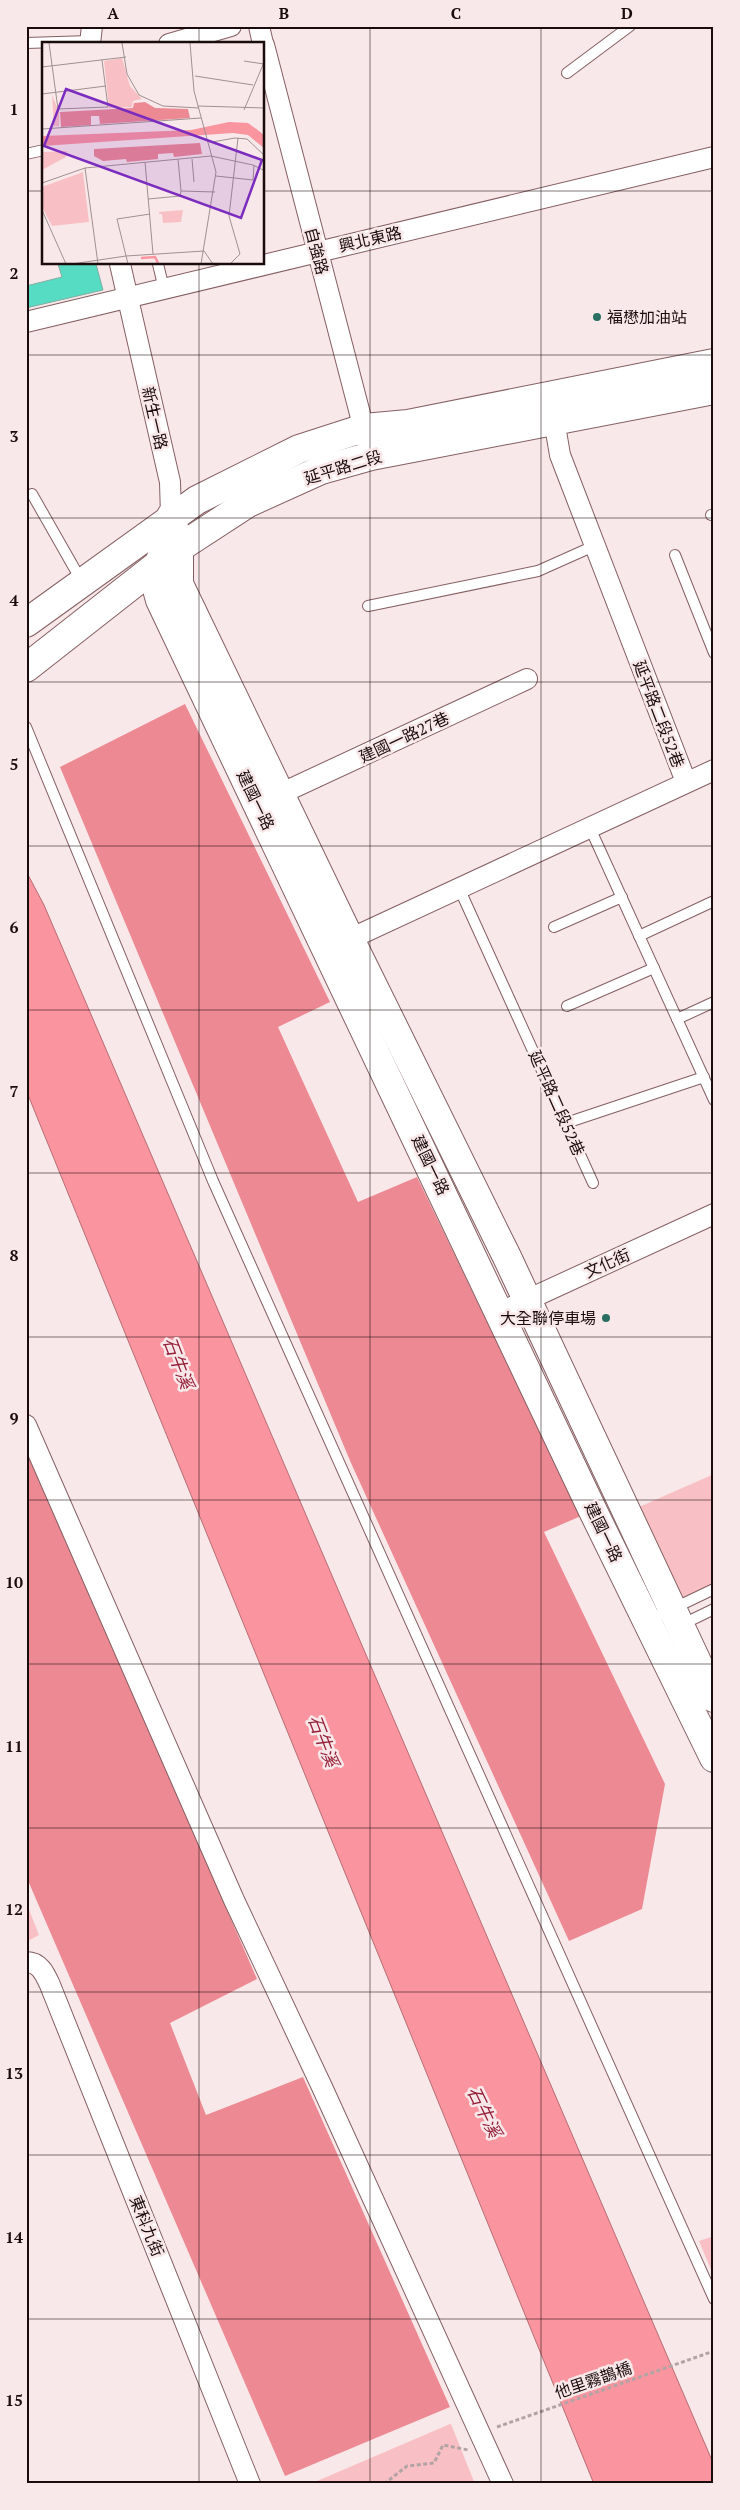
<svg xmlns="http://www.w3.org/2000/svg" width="740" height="2510" font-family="'PT Serif','Noto Sans TC',serif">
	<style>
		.green { fill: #f8c0c4 }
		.forest { fill: #ec8993 }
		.water { fill: #fa959f; stroke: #b76c73 }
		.building { fill: #57dcc4; stroke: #82ada3 }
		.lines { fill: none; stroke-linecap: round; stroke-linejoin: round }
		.lane-casing { stroke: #845f62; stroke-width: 12 }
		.street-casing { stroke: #845f62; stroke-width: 22 }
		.secondary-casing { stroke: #845f62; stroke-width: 30 }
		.primary-casing { stroke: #845f62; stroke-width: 30 }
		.path { stroke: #b3a3a4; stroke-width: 3; stroke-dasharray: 4 2.5; stroke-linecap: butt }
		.lane { stroke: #fff; stroke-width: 10 }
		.street { stroke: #fff; stroke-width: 20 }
		.secondary { stroke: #fff; stroke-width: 28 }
		.primary { stroke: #fff; stroke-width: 28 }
		.grid { fill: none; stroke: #1a0c0d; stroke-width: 1; stroke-opacity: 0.55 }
		.poi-dot { fill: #296e61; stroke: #f9e8e9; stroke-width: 2 }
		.labels { text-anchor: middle; stroke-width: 5; stroke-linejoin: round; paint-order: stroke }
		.street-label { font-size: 16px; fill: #1a0c0d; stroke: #f9e8e9 }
		.poi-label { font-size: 16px; fill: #1a0c0d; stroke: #f9e8e9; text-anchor: start }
		.water-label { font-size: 18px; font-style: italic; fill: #96213a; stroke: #f9e8e9 }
		.inset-river { fill: none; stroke: #fa959f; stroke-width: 2.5 }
		.inset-road { fill: none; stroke: #a09091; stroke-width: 1 }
		.view { fill: #7b2cbf; fill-opacity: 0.15; stroke: #7b2cbf; stroke-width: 2.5 }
		.inset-edge { fill: none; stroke: #1a0c0d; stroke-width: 2.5 }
		.neatline { fill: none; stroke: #1a0c0d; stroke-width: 2 }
		.grid-label { font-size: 16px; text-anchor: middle; font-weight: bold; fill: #1a0c0d }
	</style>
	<rect width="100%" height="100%" fill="#f9e8e9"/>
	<g class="green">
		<polygon points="714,1474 714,1583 678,1601 630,1511"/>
		<polygon points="26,1902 39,1935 26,1942"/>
		<polygon points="714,2236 714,2277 699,2241"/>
		<polygon points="451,2424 475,2484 310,2484 450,2424"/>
	</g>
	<g class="forest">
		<polygon points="185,704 330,1002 278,1027 358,1202 417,1177 581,1516 544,1532 665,1784 642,1909 569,1941 351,1463 60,767"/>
		<polygon points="26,1448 257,1979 170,2023 206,2115 303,2077 450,2407 285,2476 26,1876"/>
	</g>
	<polygon class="water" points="26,871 44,905 714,2465 714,2484 594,2484 26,1090"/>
	<polygon class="building" points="58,264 96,264 103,290 26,308 26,286 62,277"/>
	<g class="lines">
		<defs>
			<g id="lane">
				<polyline points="26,43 90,41"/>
				<polyline points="567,73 630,26"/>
				<polyline points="26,154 44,150"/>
				<polyline points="158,264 164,289"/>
				<polyline points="32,494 81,580"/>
				<polyline points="711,515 714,515"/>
				<polyline points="675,555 714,653"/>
				<polyline points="368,606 538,571 594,546"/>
				<polyline points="26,727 213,1181 714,2299"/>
				<polyline points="590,828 714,1100"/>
				<polyline points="459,888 593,1183"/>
				<polyline points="554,927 622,897"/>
				<polyline points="639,936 714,901"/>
				<polyline points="567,1006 654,968"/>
				<polyline points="677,1019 714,1002"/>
				<polyline points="566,1123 704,1077"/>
				<polyline points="647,1621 714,1589"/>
				<polyline points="681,1625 714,1609"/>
			</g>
			<g id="street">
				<polyline points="259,26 263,44"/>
				<polyline points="90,44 92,26"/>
				<polyline points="169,44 231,26"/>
				<polyline points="264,45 371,456"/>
				<polyline points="120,264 170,482 171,516 153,569"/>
				<polyline points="26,322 714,157"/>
				<polyline points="552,408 560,455 686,782"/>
				<polyline points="280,794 527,679"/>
				<polyline points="339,944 714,770"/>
				<polyline points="501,1312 714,1214"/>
				<polyline points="26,1425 234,1900 322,2087 503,2484"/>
				<path d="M26 1962C40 1962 45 1974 50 1985L250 2484"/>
			</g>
			<g id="secondary">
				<polyline points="171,516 179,548 179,584 350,939 507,1257 714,1698"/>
				<polyline points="152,571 160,600 593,1511 714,1758"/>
			</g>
			<g id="primary">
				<polyline points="26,623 197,500 299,449 364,428 408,424 714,363"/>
				<polyline points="26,668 179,548 248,503 321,470 371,456 714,390"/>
			</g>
		</defs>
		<use href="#lane" class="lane-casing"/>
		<use href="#street" class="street-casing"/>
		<use href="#secondary" class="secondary-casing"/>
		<use href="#primary" class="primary-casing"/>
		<g class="path">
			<polyline points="497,2427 714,2351"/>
			<polyline points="384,2484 407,2466 434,2463 443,2445 468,2450"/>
		</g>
		<use href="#lane" class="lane"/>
		<use href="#street" class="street"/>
		<use href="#secondary" class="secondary"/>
		<use href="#primary" class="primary"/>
	</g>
	<path class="grid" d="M199 26V44M370 26V2484M541 26V2484M26 191H44M264 191H714M199 264V2484M26 355H714M26 518H714M26 682H714M26 846H714M26 1010H714M26 1173H714M26 1337H714M26 1500H714M26 1664H714M26 1828H714M26 1992H714M26 2155H714M26 2319H714"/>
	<g class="poi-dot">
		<circle cx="597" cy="317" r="5"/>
		<circle cx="606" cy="1318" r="5"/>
	</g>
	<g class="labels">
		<g class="street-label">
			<text transform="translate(370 239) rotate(-13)" y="6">興北東路</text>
			<text transform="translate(317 251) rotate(75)" y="6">自強路</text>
			<text transform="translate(155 418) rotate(77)" y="6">新生一路</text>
			<text transform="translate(343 467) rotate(-17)" y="6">延平路二段</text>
			<text transform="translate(659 714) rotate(69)" y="6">延平路二段52巷</text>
			<text transform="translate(404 737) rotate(-25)" y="6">建國一路27巷</text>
			<text transform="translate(256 800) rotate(64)" y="6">建國一路</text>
			<text transform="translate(557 1103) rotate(66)" y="6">延平路二段52巷</text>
			<text transform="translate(431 1165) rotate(64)" y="6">建國一路</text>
			<text transform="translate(607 1263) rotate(-24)" y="6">文化街</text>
			<text transform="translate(604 1532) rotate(64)" y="6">建國一路</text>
			<text transform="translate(147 2226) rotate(68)" y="6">東科九街</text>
			<text transform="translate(593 2380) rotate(-19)" y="6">他里霧鵲橋</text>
		</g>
		<g class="poi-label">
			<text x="607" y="323">福懋加油站</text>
			<text x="596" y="1324" text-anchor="end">大全聯停車場</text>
		</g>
		<g class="water-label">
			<text transform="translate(178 1363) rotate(69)" y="6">石牛溪</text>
			<text transform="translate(323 1741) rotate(69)" y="6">石牛溪</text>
			<text transform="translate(484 2112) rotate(64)" y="6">石牛溪</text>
		</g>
	</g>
	<g transform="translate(42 42)">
		<rect width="222" height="222" fill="#f9e8e9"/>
		<path d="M80 16 88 44 100 57 91 59 90 65 67 66 62 19ZM10 53 17 70V84H12ZM25 109 24 115 0 128V110ZM41 130 47 180 10 184 0 165V145ZM141 168 139 180 121 181 120 172H117V170Z" fill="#f8c0c4"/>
		<path d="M103 60 113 66 146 67 148 76 58 82 57 74H49V83L19 85 18 70 91 66 92 61ZM158 101 160 112 132 115 131 111 116 112V117L85 120 84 117 61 119 52 114V107Z" fill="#ec8993"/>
		<path d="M187 80 206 81 217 89 222 93V106L206 93 191 91 0 104V94L149 88Z" fill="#fa959f"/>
		<path class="inset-river" d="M99 216 113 215 116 221"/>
		<path class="inset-road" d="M7 1 16 67 66 65 60 18M80 1 85 32 97 53 121 64 157 66M148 1 152 49 174 130 159 222M202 19 222 22M0 25 84 15M153 34 211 43M0 52 64 44M156 64 223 66M202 68 223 18M0 87 159 76M170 100 193 96 205 97 223 114M136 117 139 149M150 117 152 140M103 120 111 212M43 126 56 222M174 134 211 138 212 123M0 141 43 126 169 114 211 123 223 129M139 149 173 150M106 157 138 154 139 149M0 168 24 222M162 209 171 222M30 222 84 214 162 209M86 222 75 177 108 172M188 222 198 212 187 174 196 96"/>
		<path class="view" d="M24 47 220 118 199 176 2 104Z"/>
		<rect width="222" height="222" class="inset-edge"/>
	</g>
	<rect width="740" height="2510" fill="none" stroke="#f9e8e9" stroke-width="55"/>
	<rect x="28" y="28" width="684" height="2454" class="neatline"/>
	<g class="grid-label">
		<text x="113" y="19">A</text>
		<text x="284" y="19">B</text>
		<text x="456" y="19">C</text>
		<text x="627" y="19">D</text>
		<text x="14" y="115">1</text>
		<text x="14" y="279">2</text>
		<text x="14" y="442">3</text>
		<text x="14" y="606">4</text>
		<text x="14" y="770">5</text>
		<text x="14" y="933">6</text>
		<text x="14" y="1097">7</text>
		<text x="14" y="1261">8</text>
		<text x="14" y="1424">9</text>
		<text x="14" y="1588">10</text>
		<text x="14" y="1752">11</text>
		<text x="14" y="1915">12</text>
		<text x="14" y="2079">13</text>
		<text x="14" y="2243">14</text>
		<text x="14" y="2406">15</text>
	</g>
</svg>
